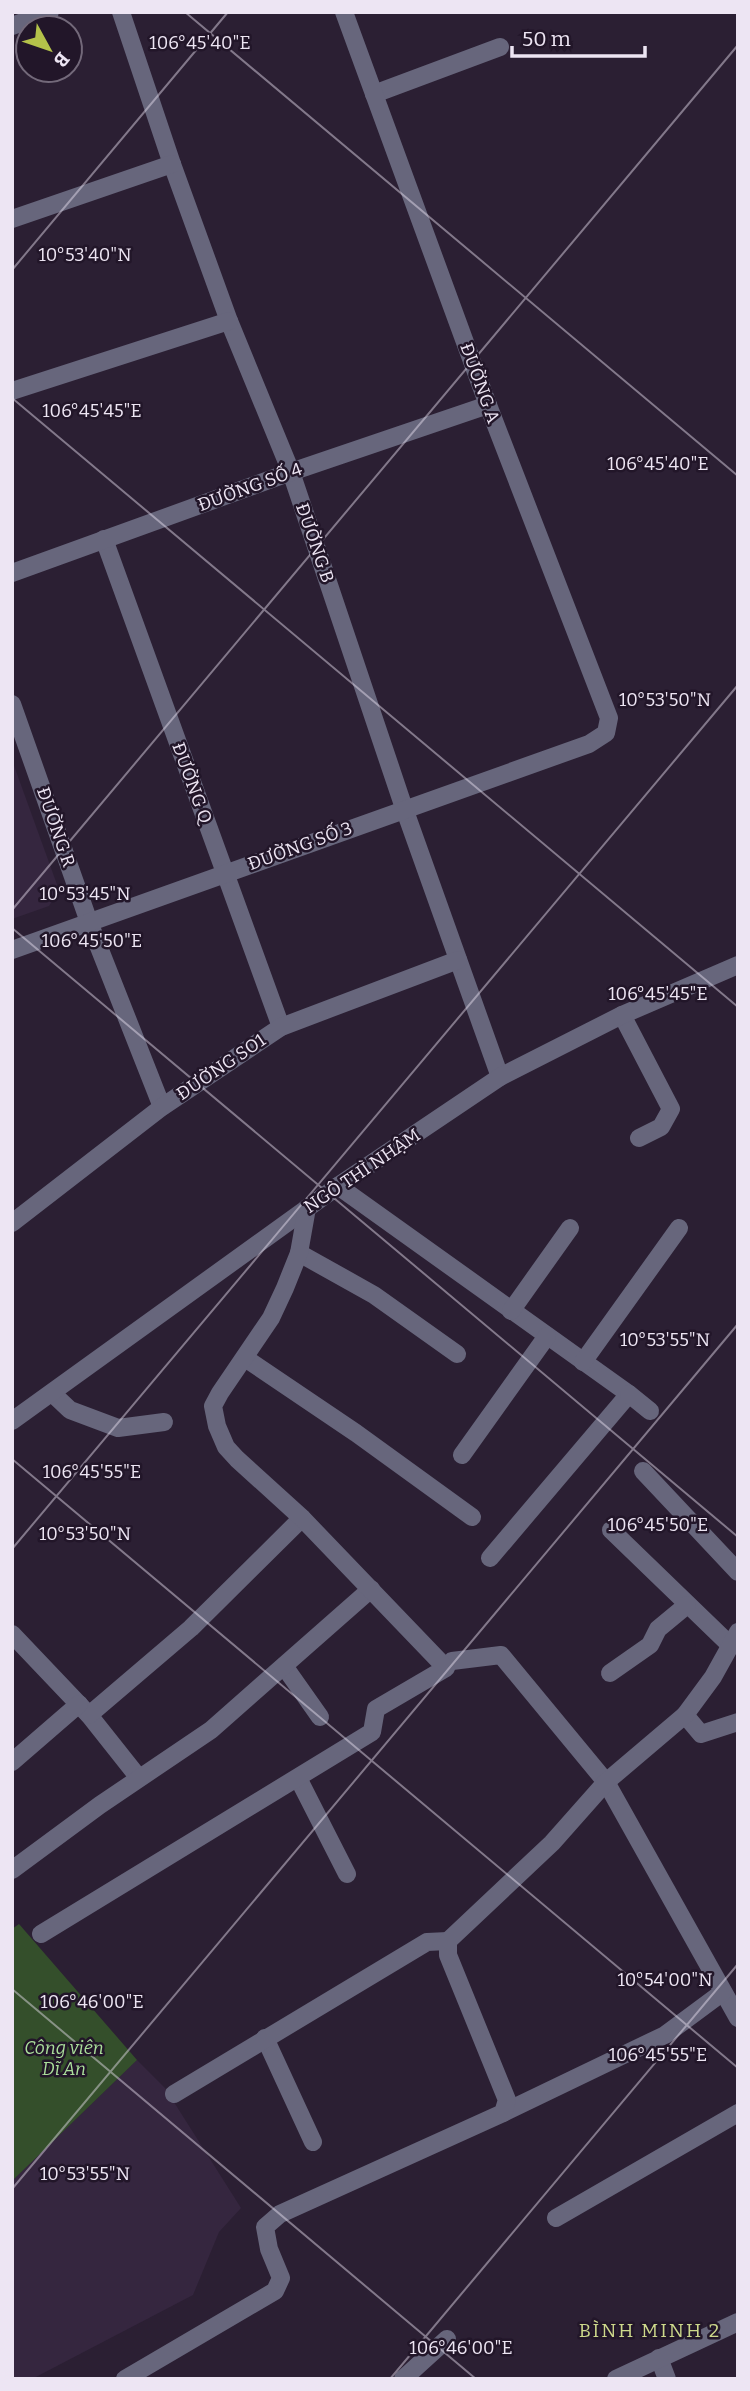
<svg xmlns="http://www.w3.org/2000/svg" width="750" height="2391" font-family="Bitter,serif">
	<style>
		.built { fill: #35263f }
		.green { fill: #344f2b }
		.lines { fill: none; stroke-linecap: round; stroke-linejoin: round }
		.minor { stroke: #67667c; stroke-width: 18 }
		.ticks { fill: none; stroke: #ede5f3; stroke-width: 2; stroke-opacity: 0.45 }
		.labels { text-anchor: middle; stroke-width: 5; stroke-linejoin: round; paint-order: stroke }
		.street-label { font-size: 18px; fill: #ede5f3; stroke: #221629 }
		.park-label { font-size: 18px; font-style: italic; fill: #abdf9b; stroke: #221629 }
		.neighbourhood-label { font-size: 19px; letter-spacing: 2px; fill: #cdd88b; stroke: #221629 }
		.ticks-label { font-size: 18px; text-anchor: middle; fill: #ede5f3; stroke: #221629; stroke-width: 5; stroke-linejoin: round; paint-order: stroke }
	</style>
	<rect width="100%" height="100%" fill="#2b1f33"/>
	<g class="built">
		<polygon points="12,760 59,890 49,906 12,919"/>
		<polygon points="137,2060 165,2088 241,2208 219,2232 193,2295 32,2379 12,2379 12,2181"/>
	</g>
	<polygon class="green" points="19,1924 137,2060 12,2181 12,1929"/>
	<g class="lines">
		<g class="minor">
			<polyline points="121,12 172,164 229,321 291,472 404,808 500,1077"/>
			<polyline points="12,26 50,12"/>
			<polyline points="374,94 500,47"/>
			<polyline points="12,219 172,164"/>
			<polyline points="12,391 229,321"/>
			<polyline points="104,539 281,1027"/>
			<polyline points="12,573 291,472 488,405"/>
			<polyline points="12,704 89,922 162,1107"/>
			<polyline points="12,950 589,744 606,733 609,718 488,405 344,12"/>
			<polyline points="622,1015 671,1109 661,1127 639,1138"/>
			<polyline points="338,1186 629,1394 490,1558"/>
			<polyline points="12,1223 162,1107 281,1027 458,960"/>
			<polyline points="299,1253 374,1295 457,1354"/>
			<polyline points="511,1311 570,1228"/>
			<polyline points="245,1358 356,1433 472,1517"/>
			<polyline points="583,1362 679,1228"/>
			<polyline points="52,1393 70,1410 118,1428 164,1422"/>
			<polyline points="629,1394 650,1411"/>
			<polyline points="12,1421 338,1186 500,1077 622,1015 738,965"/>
			<polyline points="462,1455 547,1336"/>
			<polyline points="643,1471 738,1572"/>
			<polyline points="611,1530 729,1644"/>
			<polyline points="12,1634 89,1715 139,1778"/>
			<polyline points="452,1661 501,1655 606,1782 738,2018"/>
			<polyline points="284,1666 320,1717"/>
			<polyline points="610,1673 650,1645 658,1629 687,1605"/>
			<polyline points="89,1715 191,1628 302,1518"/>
			<polyline points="685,1715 701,1734 738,1722"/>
			<polyline points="12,1762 79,1704"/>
			<polyline points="298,1778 347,1874"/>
			<polyline points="12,1870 100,1805 211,1730 371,1589"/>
			<polyline points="41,1934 372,1732 376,1709 446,1668 302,1518 237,1459 226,1447 217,1426 213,1406 220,1393 271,1318 285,1288 299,1253 307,1208"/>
			<polyline points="265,2038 313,2142"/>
			<polyline points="174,2094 427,1942 448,1941"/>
			<polyline points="503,2113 665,2035 723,1992"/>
			<polyline points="556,2218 738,2113"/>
			<polyline points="659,2358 667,2379"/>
			<polyline points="125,2379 275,2291 281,2278 269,2249 265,2227 280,2214 503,2113 507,2100 448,1955 448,1941 552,1843 606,1782 685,1715 713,1677 738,1632"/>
			<polyline points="403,2379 447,2339"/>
			<polyline points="616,2379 738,2322"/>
		</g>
	</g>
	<path class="ticks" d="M185 12 738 476M12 270 228 12M12 398 738 1007M12 910 738 45M12 928 738 1537M12 1459 738 2068M12 1549 738 685M12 1989 476 2379M12 2189 738 1324M390 2379 738 1964"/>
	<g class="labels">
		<g class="street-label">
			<text transform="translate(480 383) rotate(70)" y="6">ĐƯỜNG A</text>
			<text transform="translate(250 487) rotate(-20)" y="6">ĐƯỜNG SỐ 4</text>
			<text transform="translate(315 543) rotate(71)" y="6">ĐƯỜNG B</text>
			<text transform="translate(192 783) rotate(70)" y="6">ĐƯỜNG Q</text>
			<text transform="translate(56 827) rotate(71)" y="6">ĐƯỜNG R</text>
			<text transform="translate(300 846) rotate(-20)" y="6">ĐƯỜNG SỐ 3</text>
			<text transform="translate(221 1067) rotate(-34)" y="6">ĐƯỜNG SO1</text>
			<text transform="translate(362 1171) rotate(-34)" y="6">NGÔ THÌ NHẬM</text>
		</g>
		<g class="park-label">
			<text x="64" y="2054">Công viên<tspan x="64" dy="21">Dĩ An</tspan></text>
		</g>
		<g class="neighbourhood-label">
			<text x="650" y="2337">BÌNH MINH 2</text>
		</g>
	</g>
	<g class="ticks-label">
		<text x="200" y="49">106°45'40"E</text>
		<text x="85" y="261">10°53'40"N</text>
		<text x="92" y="417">106°45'45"E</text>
		<text x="658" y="470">106°45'40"E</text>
		<text x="665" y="706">10°53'50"N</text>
		<text x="85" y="900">10°53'45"N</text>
		<text x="92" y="947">106°45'50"E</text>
		<text x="658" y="1000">106°45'45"E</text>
		<text x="665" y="1346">10°53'55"N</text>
		<text x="92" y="1478">106°45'55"E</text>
		<text x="658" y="1531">106°45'50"E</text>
		<text x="85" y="1540">10°53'50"N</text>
		<text x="665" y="1986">10°54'00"N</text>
		<text x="92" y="2008">106°46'00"E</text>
		<text x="658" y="2061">106°45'55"E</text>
		<text x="85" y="2180">10°53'55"N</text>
		<text x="461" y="2354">106°46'00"E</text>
	</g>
	<rect width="750" height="2391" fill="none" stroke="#ede5f3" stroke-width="28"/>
	<g transform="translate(49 49) rotate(130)"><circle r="33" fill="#221629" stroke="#73697a" stroke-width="2"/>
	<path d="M0-5L12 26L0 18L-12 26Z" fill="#b4c24a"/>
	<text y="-10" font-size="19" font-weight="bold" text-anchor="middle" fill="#ede5f3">B</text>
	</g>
	<path d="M512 46v10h133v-10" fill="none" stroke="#ede5f3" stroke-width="3.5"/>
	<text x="522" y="46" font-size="21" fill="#ede5f3" stroke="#221629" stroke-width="5" paint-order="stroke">50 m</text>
</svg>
